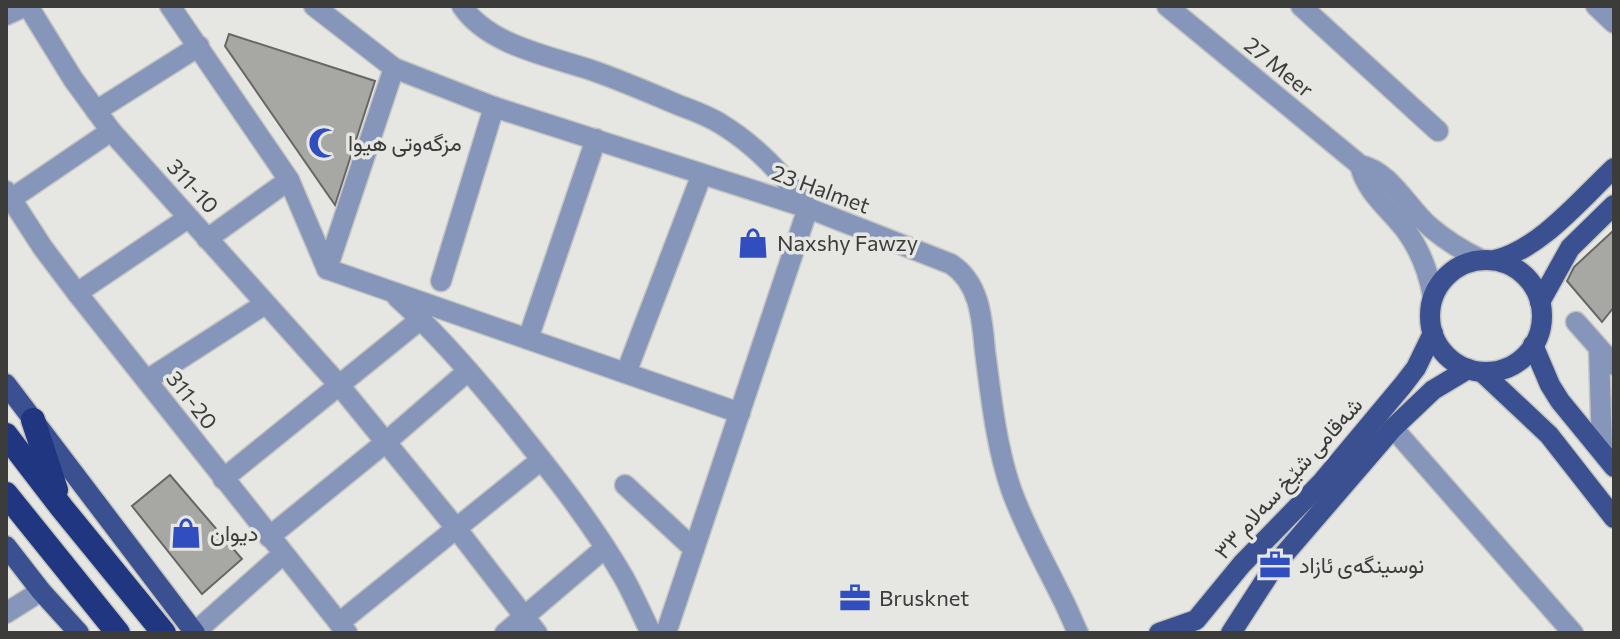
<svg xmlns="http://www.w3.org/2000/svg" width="1620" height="639" font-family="Commissioner,Vazirmatn,sans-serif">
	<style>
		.building { fill: #a7a8a4; stroke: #676865; stroke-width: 2 }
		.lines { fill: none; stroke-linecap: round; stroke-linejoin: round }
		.minor-casing { stroke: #c4c5c1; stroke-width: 23 }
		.major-casing { stroke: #c4c5c1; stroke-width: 23 }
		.highway-casing { stroke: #c4c5c1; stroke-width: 27 }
		.minor { stroke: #8696bb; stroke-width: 20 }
		.major { stroke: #3a5091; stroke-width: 20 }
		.highway { stroke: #203680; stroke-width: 24 }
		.labels { text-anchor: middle; stroke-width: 7; stroke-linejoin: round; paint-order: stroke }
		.street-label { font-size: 22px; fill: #3c3d3b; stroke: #e6e7e3 }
		.poi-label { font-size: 22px; fill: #3c3d3b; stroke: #e6e7e3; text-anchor: start }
	</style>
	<rect width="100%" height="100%" fill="#e6e7e3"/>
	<g class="building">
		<polygon points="229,34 375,81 335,205 225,46"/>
		<polygon points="1614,230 1614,307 1602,322 1567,281 1574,267"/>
		<polygon points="170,475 242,559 202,594 132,506"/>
	</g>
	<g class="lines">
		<defs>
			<g id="minor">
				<polyline points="28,6 73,79 111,131 339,385 456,528 537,633"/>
				<polyline points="170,6 289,180 327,269"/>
				<path d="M314 6 394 68 494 107 808 208 951 264C980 283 982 319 985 351 991 397 996 445 1011 489 1024 526 1043 559 1060 594 1067 607 1072 620 1078 633"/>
				<path d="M462 6C488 45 549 56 591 70 620 80 648 92 676 104 691 110 707 115 721 124 757 146 783 175 808 208L666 633"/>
				<path d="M1167 6 1360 165C1390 171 1407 207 1429 226 1445 240 1463 251 1482 260"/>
				<polyline points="1301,6 1438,131"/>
				<polyline points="1596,6 1614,23"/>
				<polyline points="6,15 26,6"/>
				<polyline points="96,111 199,46"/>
				<path d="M1360 165C1366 193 1391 210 1407 232 1421 252 1429 273 1433 297"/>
				<polyline points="6,191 43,248 77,293 347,633"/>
				<polyline points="11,199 111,131"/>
				<polyline points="207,239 289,180"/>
				<polyline points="327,269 740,413"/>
				<polyline points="327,269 394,68"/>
				<polyline points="441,281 494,107"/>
				<polyline points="77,293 188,218"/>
				<path d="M397 297C438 334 474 376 509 419 550 470 591 521 624 578 634 596 642 615 651 633"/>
				<polyline points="1576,322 1614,365"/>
				<polyline points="528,339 596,139"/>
				<polyline points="1599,349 1602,451"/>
				<polyline points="626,373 702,174"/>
				<polyline points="147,380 265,304"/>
				<polyline points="1393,428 1573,633"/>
				<polyline points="223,479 421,319 425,306"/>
				<polyline points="625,485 694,549"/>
				<polyline points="269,537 386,442 468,371"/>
				<polyline points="6,613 41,591"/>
				<polyline points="339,623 541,460"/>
				<polyline points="194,633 283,554"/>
				<polyline points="505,633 605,548"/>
			</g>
			<g id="major">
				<path d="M1495 260C1540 249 1580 200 1614 168"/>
				<circle cx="1486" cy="316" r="56"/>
				<polyline points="1540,302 1570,248 1614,205"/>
				<polyline points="1533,345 1550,385 1560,401 1614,467"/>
				<polyline points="1483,373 1549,435 1614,518"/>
				<polyline points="6,384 195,633"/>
				<polyline points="6,546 41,591 79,633"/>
				<polyline points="1159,633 1196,620 1242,564 1322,482 1403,385 1416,368 1433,333"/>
				<polyline points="1231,633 1275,565 1393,428 1433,390 1468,369"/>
			</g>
			<g id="highway">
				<polyline points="33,420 56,490"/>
				<polyline points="6,435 62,508 164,633"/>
				<polyline points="6,494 118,633"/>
			</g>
		</defs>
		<use href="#minor" class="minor-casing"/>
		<use href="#major" class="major-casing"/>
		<use href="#highway" class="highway-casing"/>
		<use href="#minor" class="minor"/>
		<use href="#major" class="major"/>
		<use href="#highway" class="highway"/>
	</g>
	<defs>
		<symbol id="mosque-bare" viewBox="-9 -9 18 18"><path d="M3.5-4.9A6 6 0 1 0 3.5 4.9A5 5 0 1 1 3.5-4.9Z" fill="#304ebf" stroke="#e6e7e3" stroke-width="2.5" paint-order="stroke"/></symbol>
		<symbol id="shop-bare" viewBox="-9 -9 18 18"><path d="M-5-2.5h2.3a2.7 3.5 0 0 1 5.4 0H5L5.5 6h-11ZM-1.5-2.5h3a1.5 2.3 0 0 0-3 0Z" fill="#304ebf" stroke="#e6e7e3" stroke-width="2.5" paint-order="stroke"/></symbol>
		<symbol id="office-bare" viewBox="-9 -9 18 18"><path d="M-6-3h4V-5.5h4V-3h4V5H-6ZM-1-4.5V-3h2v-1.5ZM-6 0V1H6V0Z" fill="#304ebf" stroke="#e6e7e3" stroke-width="2.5" paint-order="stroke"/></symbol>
	</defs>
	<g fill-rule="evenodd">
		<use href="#mosque-bare" x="302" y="121" width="44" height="44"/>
		<use href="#shop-bare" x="731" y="221" width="44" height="44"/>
		<use href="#shop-bare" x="164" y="511" width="44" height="44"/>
		<use href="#office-bare" x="1253" y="543" width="44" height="44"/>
		<use href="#office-bare" x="833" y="576" width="44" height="44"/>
	</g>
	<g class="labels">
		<g class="street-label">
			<text transform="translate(1279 67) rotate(39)" y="8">27 Meer</text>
			<text transform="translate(193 186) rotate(48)" y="8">311-10</text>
			<text transform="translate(821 189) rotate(20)" y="8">23 Halmet</text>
			<text transform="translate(192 400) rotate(52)" y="8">311-20</text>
			<text transform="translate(1288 478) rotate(-48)" y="8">شەقامی شێخ سەلام ٣٣</text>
		</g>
		<g class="poi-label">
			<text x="348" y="151">مزگەوتی هیوا</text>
			<text x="777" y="251">Naxshy Fawzy</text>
			<text x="210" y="541">دیوان</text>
			<text x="1299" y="573">نوسینگەی ئازاد</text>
			<text x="879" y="606">Brusknet</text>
		</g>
	</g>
	<rect width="1620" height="639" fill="none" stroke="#3c3d3b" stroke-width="16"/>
</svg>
